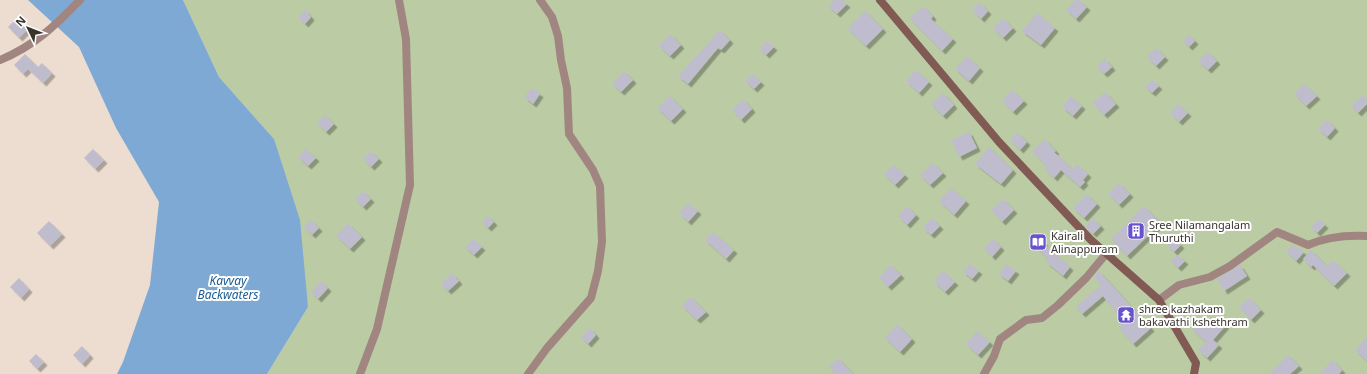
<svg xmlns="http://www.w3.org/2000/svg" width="1367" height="374" font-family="'Noto Sans',sans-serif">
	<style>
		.green { fill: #bbcba4 }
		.water { fill: #7ea9d4 }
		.building { fill: #bfbdcd; filter: url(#shadow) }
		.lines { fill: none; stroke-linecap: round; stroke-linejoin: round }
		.minor { stroke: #a18580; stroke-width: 8 }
		.secondary { stroke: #815a53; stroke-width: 8 }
		.labels { text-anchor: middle; stroke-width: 4; stroke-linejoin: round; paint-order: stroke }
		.poi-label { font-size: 11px; fill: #39332e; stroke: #fff; text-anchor: start }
		.water-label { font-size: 12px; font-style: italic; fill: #1a5a90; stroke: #fff }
	</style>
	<defs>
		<filter id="shadow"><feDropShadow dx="3.5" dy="3.5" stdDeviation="0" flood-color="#0004"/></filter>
	</defs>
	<rect width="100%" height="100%" fill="#ecddd0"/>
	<polygon class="green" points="183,0 1367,0 1367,374 267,374 308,307 274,139 219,77"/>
	<polygon class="water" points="28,0 183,0 219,77 274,139 300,220 308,307 267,374 117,374 123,362 150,285 159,202 116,128 79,47"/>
	<g class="building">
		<polygon points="834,0 842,0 847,4 837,14 828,6"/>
		<polygon points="1075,0 1079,0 1087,7 1076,19 1066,10"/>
		<polygon points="980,3 988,11 981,19 972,10"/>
		<polygon points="923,6 933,16 931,19 953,39 942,51 910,19"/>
		<polygon points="305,10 311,17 305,24 298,17"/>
		<polygon points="865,11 883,29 866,46 848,29"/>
		<polygon points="1037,13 1055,28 1041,45 1022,31"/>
		<polygon points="1003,18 1013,28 1003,38 993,28"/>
		<polygon points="16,19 27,30 19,38 8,27"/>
		<polygon points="720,30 730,40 721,50 718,48 688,84 678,76"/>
		<polygon points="670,34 681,45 670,56 659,46"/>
		<polygon points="1189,35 1195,41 1189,47 1183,41"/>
		<polygon points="767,41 774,47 766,55 760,49"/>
		<polygon points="1156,48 1165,57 1156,66 1147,57"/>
		<polygon points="1208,52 1217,61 1208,70 1198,61"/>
		<polygon points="25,54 38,67 42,63 52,73 43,83 28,69 23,74 14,65"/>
		<polygon points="967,56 980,68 969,81 955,69"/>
		<polygon points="1105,59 1112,67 1104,74 1097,67"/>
		<polygon points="916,70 929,82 919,93 906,81"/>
		<polygon points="624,71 633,80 621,92 612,84"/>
		<polygon points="752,74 761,82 754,89 745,81"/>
		<polygon points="1152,80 1159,86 1152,93 1145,87"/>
		<polygon points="1304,84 1317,96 1306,106 1294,94"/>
		<polygon points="532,88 540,94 533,104 524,97"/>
		<polygon points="1012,90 1024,101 1013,112 1002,101"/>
		<polygon points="1105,92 1116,104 1104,115 1093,103"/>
		<polygon points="943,93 954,105 943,116 931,104"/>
		<polygon points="1362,95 1367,100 1367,104 1358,113 1351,106"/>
		<polygon points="670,96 683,109 671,121 657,108"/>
		<polygon points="1071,96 1082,106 1073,116 1062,107"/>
		<polygon points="743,99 752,109 741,120 732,110"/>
		<polygon points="1178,104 1188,113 1179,122 1170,113"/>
		<polygon points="325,115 334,124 326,132 317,123"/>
		<polygon points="1327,120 1335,128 1327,137 1318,129"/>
		<polygon points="969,132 977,148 959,157 951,140"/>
		<polygon points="1017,132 1027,142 1020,150 1010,140"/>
		<polygon points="1045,139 1056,151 1054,152 1072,169 1077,164 1088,174 1083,180 1085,182 1080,187 1061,170 1054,178 1045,169 1047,167 1032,151"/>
		<polygon points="989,147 1013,170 1001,184 975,164"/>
		<polygon points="93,149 104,160 95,169 84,158"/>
		<polygon points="306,149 316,158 308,166 298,157"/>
		<polygon points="371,151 379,159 371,167 363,159"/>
		<polygon points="933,163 943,173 930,185 920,175"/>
		<polygon points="894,165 905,175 895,185 884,174"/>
		<polygon points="1119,183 1130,194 1119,205 1108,194"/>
		<polygon points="951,188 966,201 954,215 939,201"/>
		<polygon points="363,191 371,199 363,207 355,199"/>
		<polygon points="1087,194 1097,204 1084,218 1073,208"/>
		<polygon points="1003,199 1014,210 1002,222 991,210"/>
		<polygon points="688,203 698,211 688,222 679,213"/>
		<polygon points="907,206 916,215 907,225 898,216"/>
		<polygon points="1144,206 1161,223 1127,256 1111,239"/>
		<polygon points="488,216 494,222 488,228 482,222"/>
		<polygon points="932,218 940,226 931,235 923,228"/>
		<polygon points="1093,218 1101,226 1093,234 1085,226"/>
		<polygon points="1319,219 1325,225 1317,233 1311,227"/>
		<polygon points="311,220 319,228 312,235 304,227"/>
		<polygon points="49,221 62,234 50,246 37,233"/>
		<polygon points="348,223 362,237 350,249 336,236"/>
		<polygon points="713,232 734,250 726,259 705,240"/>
		<polygon points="1038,235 1045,243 1044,244 1070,267 1063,276 1046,262 1048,259 1031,242"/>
		<polygon points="1174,238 1181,245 1174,252 1167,245"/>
		<polygon points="473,239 482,247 474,255 465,247"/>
		<polygon points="993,239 1001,247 992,257 984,248"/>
		<polygon points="1293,245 1304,252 1296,261 1286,251"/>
		<polygon points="1311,250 1327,266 1333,260 1347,273 1334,286 1313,265 1311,267 1303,259"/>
		<polygon points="1178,255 1185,261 1178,268 1171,261"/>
		<polygon points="970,264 979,271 972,279 963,272"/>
		<polygon points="1006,264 1016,271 1008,281 999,274"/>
		<polygon points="891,265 901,275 888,287 879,277"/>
		<polygon points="1240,265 1247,276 1224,291 1217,279"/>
		<polygon points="943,271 955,282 945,292 934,282"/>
		<polygon points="1099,271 1151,328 1133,344 1119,328 1125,323 1103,296 1082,314 1076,307 1101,285 1094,277"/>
		<polygon points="452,273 459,281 448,291 441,284"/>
		<polygon points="19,278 29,289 21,298 10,287"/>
		<polygon points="321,281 328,288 318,299 311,292"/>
		<polygon points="691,297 706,312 697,320 682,306"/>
		<polygon points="1249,298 1261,310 1251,320 1239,307"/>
		<polygon points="1203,317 1210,325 1217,317 1226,325 1213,340 1219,345 1207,358 1198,350 1206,342 1192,329"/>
		<polygon points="897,324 912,339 900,352 885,338"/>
		<polygon points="590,328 596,335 588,344 581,337"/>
		<polygon points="977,331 990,342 978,355 966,344"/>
		<polygon points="1367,337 1367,361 1355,350"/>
		<polygon points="82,346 90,355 82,364 73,355"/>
		<polygon points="36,354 44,362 37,369 29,361"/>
		<polygon points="1288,355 1299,366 1290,374 1269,374"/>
		<polygon points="838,358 853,374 836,374 829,367"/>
		<polygon points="1332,360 1342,370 1339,374 1320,374"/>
	</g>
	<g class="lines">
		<g class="minor">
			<path d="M0 60C34 46 55 26 80 0"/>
			<path d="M1159 300 1179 285 1210 277 1230 266 1277 232 1308 245C1326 237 1347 235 1367 236"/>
			<polyline points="360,374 377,329 410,185 406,39 399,0"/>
			<polyline points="528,374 547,348 591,298 598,271 602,242 600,186 593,170 569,134 567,88 561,60 558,36 552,17 540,0"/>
			<polyline points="984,374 994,356 1000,339 1026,320 1042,318 1058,305 1086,278 1106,254"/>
		</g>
		<polyline class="secondary" points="880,0 999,142 1091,240 1159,300 1196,363 1194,374"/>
	</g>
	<defs>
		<symbol id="building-square" viewBox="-11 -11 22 22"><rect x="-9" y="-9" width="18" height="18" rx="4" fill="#6752cb" stroke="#fff"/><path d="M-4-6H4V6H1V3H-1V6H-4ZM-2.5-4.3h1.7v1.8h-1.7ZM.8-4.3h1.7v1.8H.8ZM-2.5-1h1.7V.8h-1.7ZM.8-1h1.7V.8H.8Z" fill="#fff"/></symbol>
		<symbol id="library-square" viewBox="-11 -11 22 22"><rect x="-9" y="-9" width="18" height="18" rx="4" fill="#6752cb" stroke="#fff"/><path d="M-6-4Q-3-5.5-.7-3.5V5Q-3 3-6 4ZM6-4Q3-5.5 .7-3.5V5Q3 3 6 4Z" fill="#fff"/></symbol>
		<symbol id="temple-square" viewBox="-11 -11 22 22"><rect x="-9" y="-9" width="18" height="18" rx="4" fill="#6752cb" stroke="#fff"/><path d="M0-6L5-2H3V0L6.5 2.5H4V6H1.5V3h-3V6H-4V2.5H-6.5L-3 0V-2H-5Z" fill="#fff"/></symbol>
	</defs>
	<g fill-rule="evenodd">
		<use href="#building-square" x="1126" y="221" width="20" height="20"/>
		<use href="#library-square" x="1028" y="232" width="20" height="20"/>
		<use href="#temple-square" x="1116" y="305" width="20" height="20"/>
	</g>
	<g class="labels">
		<g class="poi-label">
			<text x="1149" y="229">Sree Nilamangalam<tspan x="1149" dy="13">Thuruthi</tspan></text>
			<text x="1051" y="240">Kairali<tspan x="1051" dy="13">Alinappuram</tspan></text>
			<text x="1139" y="313">shree kazhakam<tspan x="1139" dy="13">bakavathi kshethram</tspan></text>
		</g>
		<g class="water-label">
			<text x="228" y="285">Kavvay<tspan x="228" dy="14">Backwaters</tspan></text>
		</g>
	</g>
	<g transform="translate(28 28) rotate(313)" stroke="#ffffff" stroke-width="3" paint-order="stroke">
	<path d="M0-3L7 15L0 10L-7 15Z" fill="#39332e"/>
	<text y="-6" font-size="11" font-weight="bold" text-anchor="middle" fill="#39332e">N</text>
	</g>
</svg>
